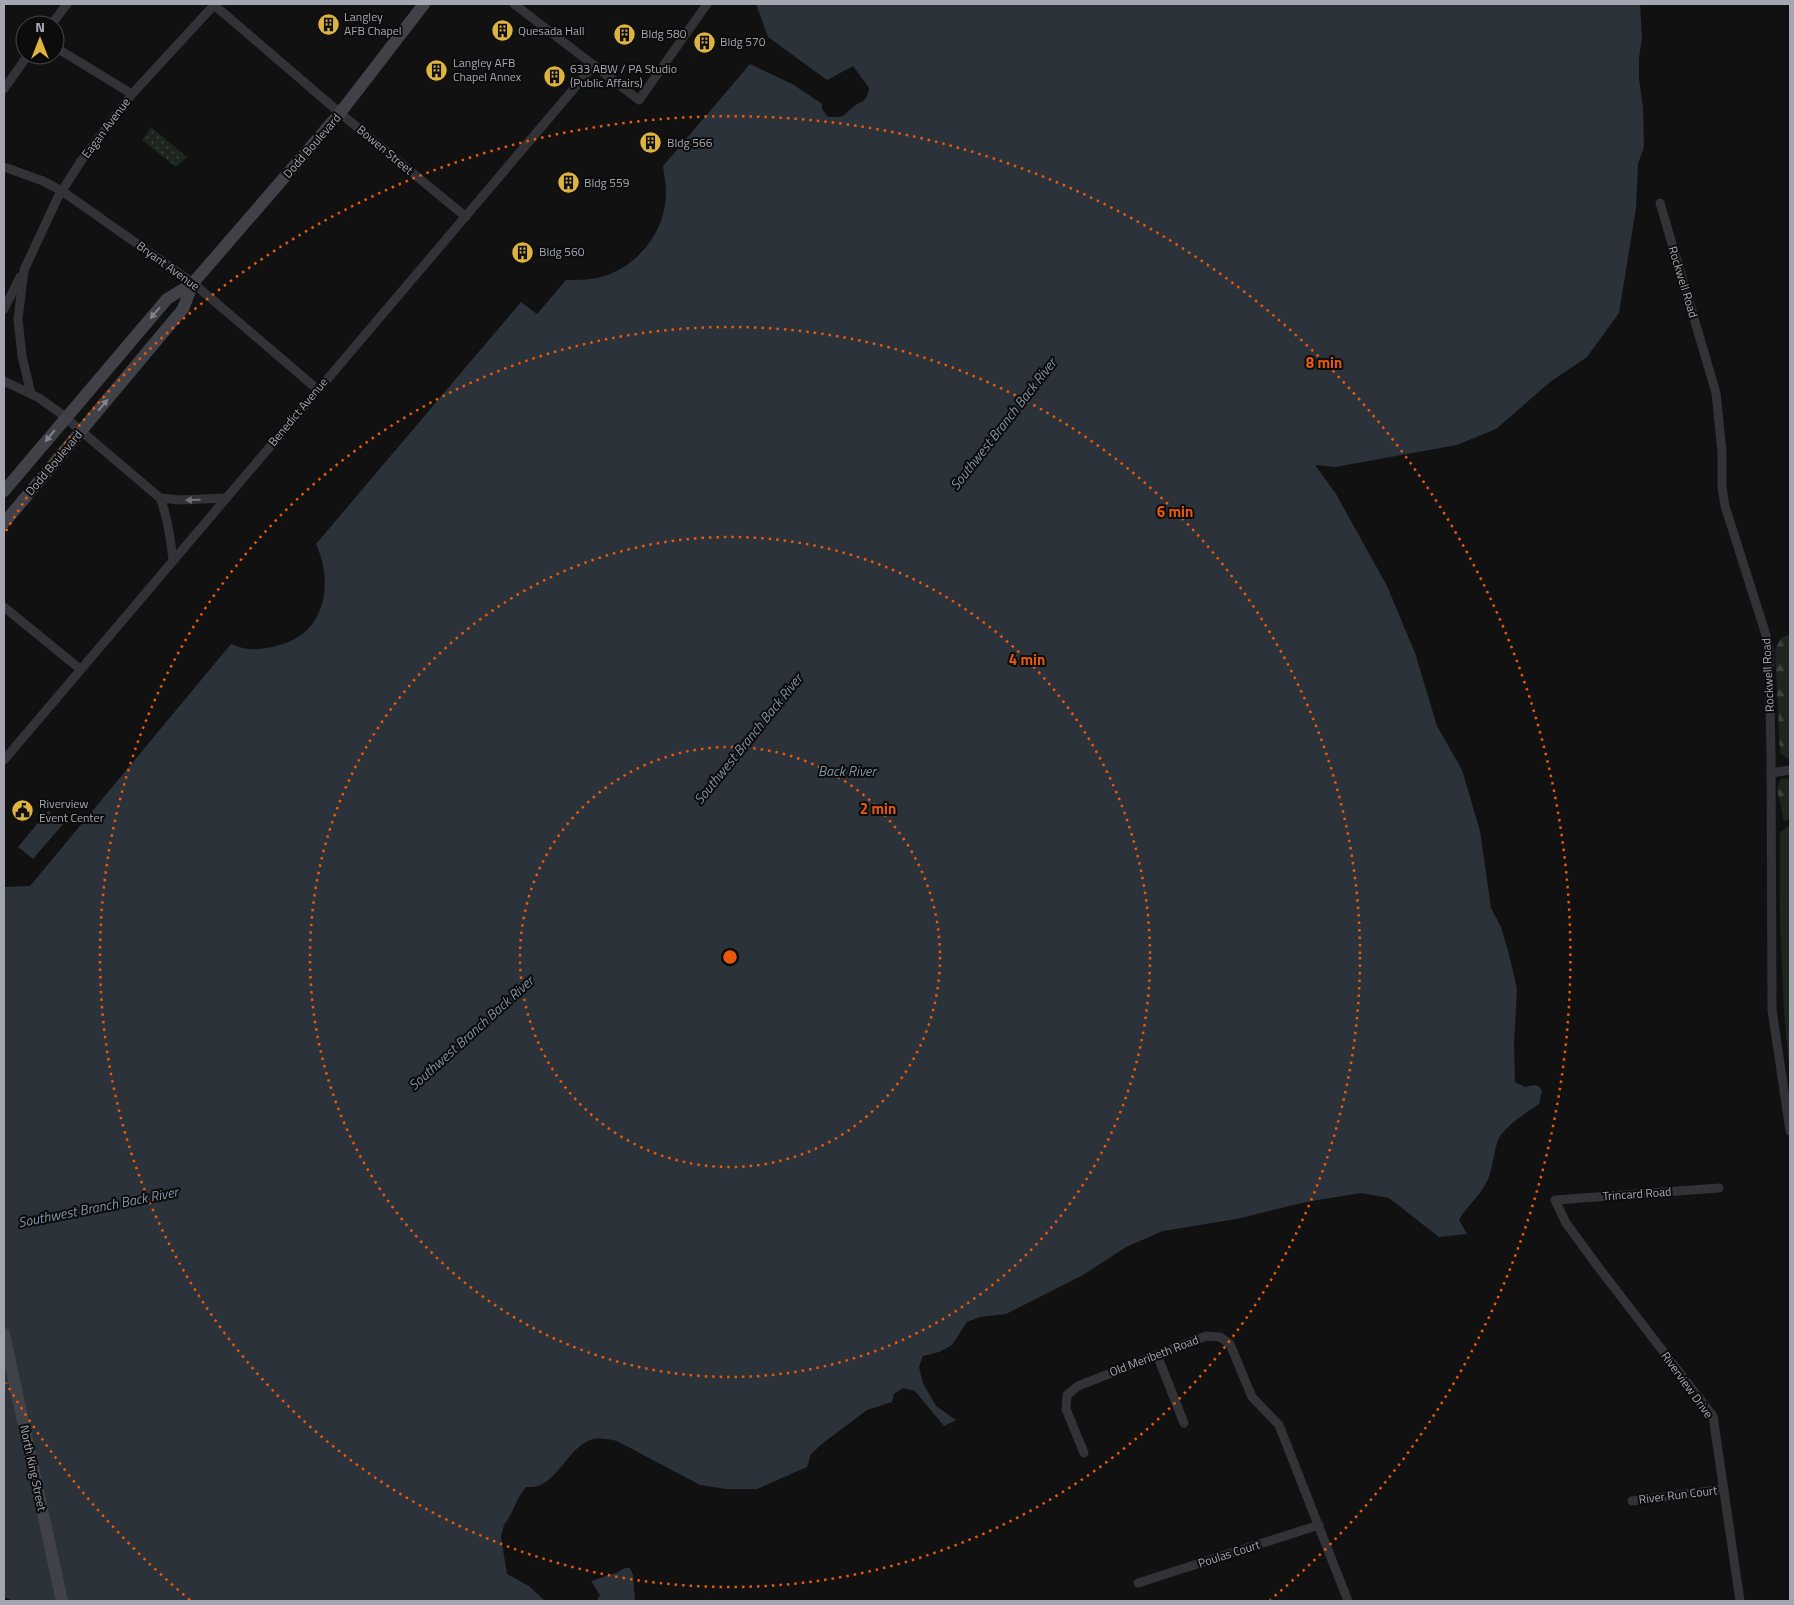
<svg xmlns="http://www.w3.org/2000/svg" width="1794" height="1605" font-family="'Titillium Web',sans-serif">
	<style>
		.green { fill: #1e251f }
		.forest { fill: url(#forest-firs) }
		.park { fill: url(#park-dots) }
		.water { fill: #2c3239 }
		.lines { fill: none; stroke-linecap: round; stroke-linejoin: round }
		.street { stroke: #333337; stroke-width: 9 }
		.secondary { stroke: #414247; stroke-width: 12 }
		.oneway { fill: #81848d }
		.oneway2 { fill: #71737b }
		.ring { fill: none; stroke: #e8590c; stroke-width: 2.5; stroke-dasharray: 2.5 5 }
		.labels { text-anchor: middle; stroke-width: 4; stroke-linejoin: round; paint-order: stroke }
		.poi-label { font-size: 12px; fill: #a4a7b2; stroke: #0c0c0d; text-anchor: start }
		.street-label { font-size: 12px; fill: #a4a7b2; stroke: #0c0c0d }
		.water-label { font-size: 14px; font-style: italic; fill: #7e92a9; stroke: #0c0c0d }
		.centre { fill: #e8590c; stroke: #0c0c0d; stroke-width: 2.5 }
		.ring-label { font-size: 15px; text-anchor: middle; font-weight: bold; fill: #e8590c; stroke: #0c0c0d; stroke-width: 4; stroke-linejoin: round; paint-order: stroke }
	</style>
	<defs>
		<pattern id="forest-firs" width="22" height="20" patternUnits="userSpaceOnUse" patternTransform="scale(1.25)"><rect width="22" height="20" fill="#1e251f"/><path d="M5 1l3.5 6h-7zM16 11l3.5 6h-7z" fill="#3c423d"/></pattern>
		<pattern id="park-dots" width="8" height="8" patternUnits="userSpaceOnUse" patternTransform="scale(1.25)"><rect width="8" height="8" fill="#1e251f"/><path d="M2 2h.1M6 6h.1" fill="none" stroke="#3c423d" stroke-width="1.8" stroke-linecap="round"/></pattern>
	</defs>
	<rect width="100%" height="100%" fill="#111112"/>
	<polygon class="green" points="1790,825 1790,1077 1784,1011 1780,924 1780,832"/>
	<g class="forest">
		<polygon points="1790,634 1790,758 1786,758 1780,753 1775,650 1781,638"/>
		<polygon points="1790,778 1790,819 1784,821 1777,789 1781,779"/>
	</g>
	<polygon class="park" points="151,127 187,157 176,167 142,140"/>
	<g class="water">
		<path d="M756 4H1640L1642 38 1639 58V79L1643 107 1644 147 1638 164 1636 208 1619 313 1587 357 1550 382 1496 429 1457 445 1335 467 1315 465 1336 494 1387 586 1415 653 1437 726 1462 770 1480 831 1491 908 1501 927 1509 954 1517 989 1514 1044 1515 1082 1525 1087C1533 1085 1538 1083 1542 1091L1539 1104C1527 1112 1504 1126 1498 1140 1493 1154 1493 1172 1485 1185 1478 1198 1466 1207 1459 1220L1467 1234 1439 1237 1389 1198 1361 1193 1306 1202 1236 1219 1163 1231 1126 1247 1083 1275 1006 1314 980 1317 967 1322 952 1345 939 1352 923 1356 919 1367 923 1383 936 1406 956 1420 944 1426 915 1391 903 1388 894 1394 892 1402 867 1410 823 1443 811 1454 807 1467 757 1489H726L700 1485 617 1441C608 1439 598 1437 590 1440 568 1449 560 1478 538 1486 535 1487 530 1487 526 1487L519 1497 510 1516 504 1525 501 1537 507 1574 529 1586 545 1601H13L4 1597V887L30 886 231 644C237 646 243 649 249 649 258 650 268 648 276 646 326 635 334 584 316 544L521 302 537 314 566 280C578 280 590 280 601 277 638 267 666 231 666 193 666 184 664 175 663 166L750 64 794 85 822 104V109L828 117C846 117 840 118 852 108 862 99 866 105 869 88L853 66 827 80 768 37Z"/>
		<polygon points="48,811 63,824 33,859 18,847"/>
		<path d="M625 1568H630L633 1575 635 1601H569C579 1599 587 1601 597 1600L600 1595 591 1581 616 1573Z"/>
	</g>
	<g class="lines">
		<g class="street">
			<polyline points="213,4 340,113 466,217"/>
			<polyline points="514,4 639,100 707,4"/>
			<polyline points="51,25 67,4"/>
			<polyline points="55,47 132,94"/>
			<polyline points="4,89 28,55"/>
			<polyline points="4,167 43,181 62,191 193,283 317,389"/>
			<polyline points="1660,203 1716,393 1722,452 1722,488 1725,506 1766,635 1769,649 1771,754 1772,1010 1790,1131"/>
			<polyline points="4,309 20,277"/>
			<path d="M4 381 39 398 60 413 160 498C168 518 170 538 173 559"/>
			<polyline points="31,394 22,356 18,319 24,270 58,197 81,161 132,94 215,4"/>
			<polyline points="160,498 180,500 226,498"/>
			<polyline points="4,607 80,669"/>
			<polyline points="4,760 594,65"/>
			<polyline points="1771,773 1790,770"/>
			<polyline points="1719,1188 1555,1200 1566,1223 1599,1268 1713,1416 1740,1601"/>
			<polyline points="1157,1355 1184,1423"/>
			<polyline points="1084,1453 1066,1409 1067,1395 1078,1386 1206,1336 1220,1337 1230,1344 1252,1397 1279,1425 1348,1601"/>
			<polyline points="1632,1501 1724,1489"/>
			<polyline points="1138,1583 1319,1525"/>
		</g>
		<g class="secondary">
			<polyline points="4,491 167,299 193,283 340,113 424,4"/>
			<polyline points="4,523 183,309 193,283"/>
			<polyline points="4,1334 62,1601"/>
		</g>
	</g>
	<defs><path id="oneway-solid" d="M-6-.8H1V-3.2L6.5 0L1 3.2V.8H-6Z" transform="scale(1.25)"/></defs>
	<g class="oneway">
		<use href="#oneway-solid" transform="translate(155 313) rotate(131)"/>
		<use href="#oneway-solid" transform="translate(103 405) rotate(-50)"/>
		<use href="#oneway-solid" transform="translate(50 436) rotate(130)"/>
	</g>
	<use class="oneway2" href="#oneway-solid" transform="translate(193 500) rotate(179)"/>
	<g class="ring">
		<circle cx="730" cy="957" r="210"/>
		<circle cx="730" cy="957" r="420"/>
		<circle cx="730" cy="957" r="630"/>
		<path d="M190 1600A840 840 0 0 1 6 1383M6 531A840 840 0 1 1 1270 1600"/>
	</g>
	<defs>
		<symbol id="building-disc" viewBox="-11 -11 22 22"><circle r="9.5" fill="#ddb43f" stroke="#0c0c0d"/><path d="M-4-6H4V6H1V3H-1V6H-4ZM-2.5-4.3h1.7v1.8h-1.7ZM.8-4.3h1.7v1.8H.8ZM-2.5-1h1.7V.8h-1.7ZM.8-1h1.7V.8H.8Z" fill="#111"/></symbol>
		<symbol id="civic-disc" viewBox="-11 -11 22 22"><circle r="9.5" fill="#ddb43f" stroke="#0c0c0d"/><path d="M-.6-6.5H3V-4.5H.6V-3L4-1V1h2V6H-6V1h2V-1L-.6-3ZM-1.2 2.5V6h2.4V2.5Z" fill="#111"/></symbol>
	</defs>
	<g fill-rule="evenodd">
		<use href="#building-disc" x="316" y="12" width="25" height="25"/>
		<use href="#building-disc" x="490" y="18" width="25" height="25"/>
		<use href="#building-disc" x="612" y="22" width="25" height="25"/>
		<use href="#building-disc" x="692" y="30" width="25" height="25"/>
		<use href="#building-disc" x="424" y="58" width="25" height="25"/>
		<use href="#building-disc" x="542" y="64" width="25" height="25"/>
		<use href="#building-disc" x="638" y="130" width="25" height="25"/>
		<use href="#building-disc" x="556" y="170" width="25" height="25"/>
		<use href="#building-disc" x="510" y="240" width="25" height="25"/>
		<use href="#civic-disc" x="10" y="798" width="25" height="25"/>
	</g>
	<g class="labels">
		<g class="poi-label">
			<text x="344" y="21">Langley<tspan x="344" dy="14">AFB Chapel</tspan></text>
			<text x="518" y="35">Quesada Hall</text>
			<text x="641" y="38">Bldg 580</text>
			<text x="720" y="46">Bldg 570</text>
			<text x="453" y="67">Langley AFB<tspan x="453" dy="14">Chapel Annex</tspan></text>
			<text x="570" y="73">633 ABW / PA Studio<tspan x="570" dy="14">(Public Affairs)</tspan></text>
			<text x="667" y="147">Bldg 566</text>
			<text x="584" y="187">Bldg 559</text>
			<text x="539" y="256">Bldg 560</text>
			<text x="39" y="808">Riverview<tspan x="39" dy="14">Event Center</tspan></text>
		</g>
		<g class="street-label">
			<text transform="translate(106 128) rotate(-53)" y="4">Eagan Avenue</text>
			<text transform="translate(312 146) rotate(-49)" y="4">Dodd Boulevard</text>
			<text transform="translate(385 150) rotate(40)" y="4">Bowen Street</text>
			<text transform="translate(168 266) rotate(36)" y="4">Bryant Avenue</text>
			<text transform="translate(1683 282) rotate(73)" y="4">Rockwell Road</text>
			<text transform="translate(298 412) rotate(-50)" y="4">Benedict Avenue</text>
			<text transform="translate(54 463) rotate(-50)" y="4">Dodd Boulevard</text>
			<text transform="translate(1768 675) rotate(-93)" y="4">Rockwell Road</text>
			<text transform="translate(1637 1194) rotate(-4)" y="4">Trincard Road</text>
			<text transform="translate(1154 1356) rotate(-21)" y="4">Old Meribeth Road</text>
			<text transform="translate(1687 1385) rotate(54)" y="4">Riverview Drive</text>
			<text transform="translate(33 1468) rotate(78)" y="4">North King Street</text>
			<text transform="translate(1678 1495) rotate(-7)" y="4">River Run Court</text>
			<text transform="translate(1229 1554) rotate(-18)" y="4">Poulas Court</text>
		</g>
		<g class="water-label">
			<text transform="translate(1003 424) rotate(-52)" y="5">Southwest Branch Back River</text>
			<text transform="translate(748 739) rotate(-51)" y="5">Southwest Branch Back River</text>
			<text x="847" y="776">Back River</text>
			<text transform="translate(471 1033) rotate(-42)" y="5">Southwest Branch Back River</text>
			<text transform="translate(98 1207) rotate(-11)" y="5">Southwest Branch Back River</text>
		</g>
	</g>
	<circle cx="730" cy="957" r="8" class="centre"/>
	<g class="ring-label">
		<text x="1324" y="368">8 min</text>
		<text x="1175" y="517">6 min</text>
		<text x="1027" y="665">4 min</text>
		<text x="878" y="814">2 min</text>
	</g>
	<rect width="1794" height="1605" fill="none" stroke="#a4a7b2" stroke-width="10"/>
	<g transform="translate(40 40)"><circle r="24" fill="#0c0c0d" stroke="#494a4f"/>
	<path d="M0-4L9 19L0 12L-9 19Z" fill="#ddb43f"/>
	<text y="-8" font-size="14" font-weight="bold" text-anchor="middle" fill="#a4a7b2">N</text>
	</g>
</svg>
